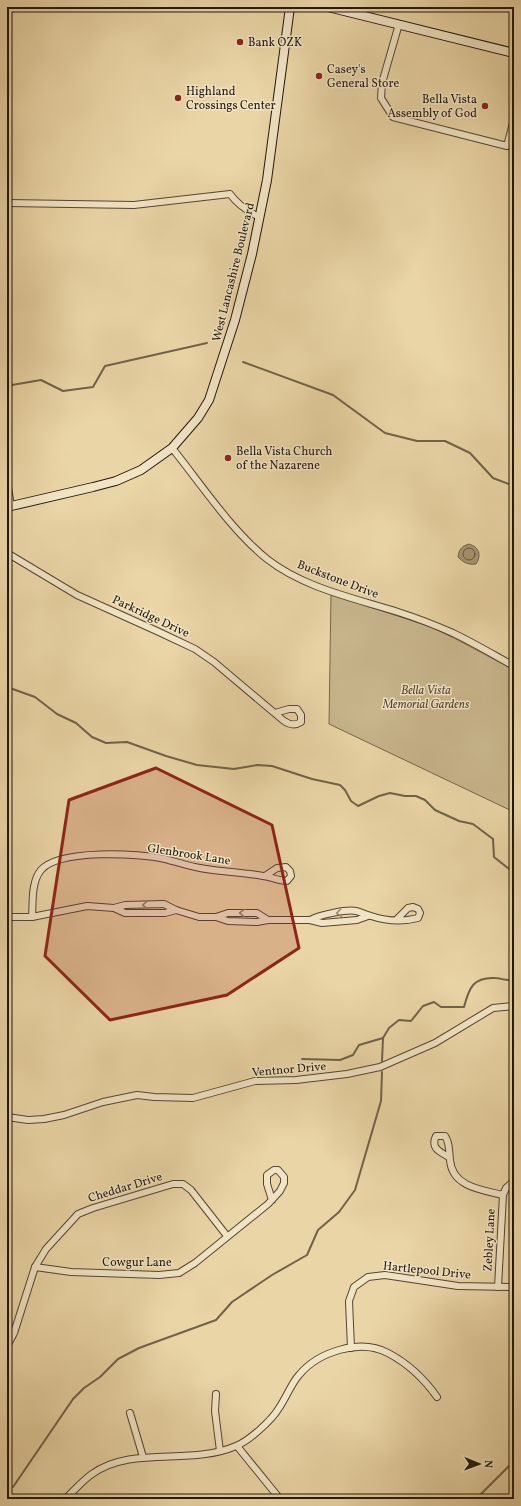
<svg xmlns="http://www.w3.org/2000/svg" width="521" height="1506" font-family="Vollkorn,serif">
	<style>
		.green { fill: #c8b58c; stroke: #74664c }
		.water { fill: #a69471; stroke: #716248 }
		.lines { fill: none; stroke-linecap: round; stroke-linejoin: round }
		.shore { stroke: #64563e; stroke-width: 1 }
		.stream { stroke: #716248; stroke-width: 2 }
		.street-casing { stroke: #534632; stroke-width: 8 }
		.secondary-casing { stroke: #21170b; stroke-width: 10 }
		.street { stroke: #f1e4c5; stroke-width: 6 }
		.secondary { stroke: #f1e4c5; stroke-width: 8 }
		.oneway { stroke: #938871 }
		.marked { fill: #8f2418; fill-opacity: 0.2; stroke: #8f2418; stroke-width: 3; stroke-linejoin: round }
		.poi-dot { fill: #8f2418; stroke: #f1e4c5; stroke-width: 1.5 }
		.labels { text-anchor: middle; stroke-width: 3; stroke-linejoin: round; paint-order: stroke }
		.poi-label { font-size: 12px; fill: #21170b; stroke: #f1e4c5; text-anchor: start }
		.street-label { font-size: 12px; fill: #21170b; stroke: #f1e4c5 }
		.park-label { font-size: 12px; font-style: italic; fill: #534632; stroke: #f1e4c5 }
	</style>
	<rect width="100%" height="100%" fill="#ead5a6"/>
	<filter id="stains"><feTurbulence type="fractalNoise" baseFrequency=".005" numOctaves="4"/><feColorMatrix values="0 0 0 0 .2 0 0 0 0 .09 0 0 0 0 .02 0 0 0 .5 -.17"/></filter>
	<radialGradient id="worn" r=".72"><stop offset=".6" stop-color="#630" stop-opacity="0"/><stop offset="1" stop-color="#630" stop-opacity=".3"/></radialGradient>
	<polygon class="green" points="331,594 431,627 456,639 514,670 514,812 329,724"/>
	<path class="water" d="M469 544C479 547 482 555 476 564 468 565 464 563 458 557 459 549 462 546 469 544Z"/>
	<g class="lines">
		<circle class="shore" cx="469" cy="554" r="6"/>
		<g class="stream">
			<polyline points="243,362 333,395 385,433 417,441 445,441 470,453 493,478 514,486"/>
			<polyline points="7,388 12,385 41,380 63,391 93,387 105,366 207,343"/>
			<polyline points="7,687 35,697 57,714 76,723 92,737 106,743 127,742 166,756 197,765 234,769 257,765 272,766 312,779 340,785 345,790 351,801 358,806 379,796 390,793 405,796 416,796 425,800 435,810 459,821 473,824 493,839 494,857 514,873"/>
			<path d="M302 1059 340 1060 353 1055 359 1045 383 1038 389 1028 399 1020 411 1021 423 1006 434 1002 441 1007H464C469 988 473 977 495 978 502 978 507 982 514 979"/>
			<polyline points="382,1061 383,1038"/>
			<polyline points="13,1487 73,1399 84,1388 100,1377 118,1359 139,1348 216,1320 232,1302 272,1275 307,1255 318,1230 339,1212 355,1190 381,1101 382,1072"/>
			<polyline points="476,1499 514,1461"/>
		</g>
		<defs>
			<g id="street">
				<polyline points="399,24 382,83 381,98 393,117 507,146 514,119"/>
				<path d="M7 203 134 205 230 194C238 205 247 211 259 217"/>
				<path d="M172 448C201 484 231 530 267 559 304 588 354 598 398 612 417 618 435 625 453 633 474 643 494 655 514 666"/>
				<polyline points="7,481 11,506"/>
				<path d="M7 553 77 595 159 632 195 649 214 662 284 721C290 725 295 726 301 722V715L297 709H289L275 713"/>
				<polyline points="114,908 125,905 164,904 176,910 199,917 216,917 228,921 257,922 268,920 310,920 322,923 357,920 368,916"/>
				<polyline points="7,917 32,917 87,906 114,908 125,913 165,913 176,910"/>
				<path d="M32 917C33 903 31 882 41 870 59 849 139 853 165 859 177 862 188 866 200 868 221 872 243 872 263 876 272 877 278 881 287 881L291 876 290 871 286 867 277 868 265 876"/>
				<polyline points="216,917 228,913 257,913 268,920"/>
				<path d="M310 920C319 915 347 909 356 911 361 912 366 915 371 916 386 921 403 922 418 918L420 913 418 909 413 907 408 908 396 920"/>
				<polyline points="7,1117 28,1120 44,1119 64,1115 103,1102 137,1095 154,1097 193,1098 255,1081 296,1080 347,1074 380,1067 435,1043 493,1008 514,1006"/>
				<path d="M449 1157C440 1152 430 1148 436 1136H445C450 1143 449 1152 450 1160 452 1187 482 1190 503 1195"/>
				<polyline points="35,1267 71,1272 159,1275 179,1273 195,1263 268,1204 280,1191 284,1183 284,1177 278,1170 274,1170 267,1175 267,1184 272,1200"/>
				<polyline points="498,1287 503,1195 506,1188 514,1181"/>
				<polyline points="7,1346 14,1333 35,1267 46,1249 78,1214 93,1208 173,1184 183,1184 191,1190 227,1236"/>
				<polyline points="351,1348 349,1301 354,1287 368,1277 385,1275 458,1286 514,1287"/>
				<polyline points="216,1394 215,1411 220,1451"/>
				<polyline points="130,1413 143,1457"/>
				<polyline points="237,1446 280,1499"/>
				<path d="M65 1499C74 1491 82 1481 92 1474 133 1445 190 1466 236 1446 249 1441 272 1420 279 1408 286 1398 291 1384 299 1375 318 1352 360 1338 388 1353 407 1363 425 1380 437 1397"/>
			</g>
			<g id="secondary">
				<polyline points="328,7 514,53"/>
				<polyline points="7,9 13,7"/>
				<polyline points="7,507 93,487 116,481 141,470 172,448 198,418 209,400 235,320 252,254 267,180 290,7"/>
			</g>
		</defs>
		<use href="#street" class="street-casing"/>
		<use href="#secondary" class="secondary-casing"/>
		<use href="#street" class="street"/>
		<use href="#secondary" class="secondary"/>
	</g>
	<defs><path id="oneway-chevron" d="M-2-3.5L2.5 0L-2 3.5" fill="none" stroke-width="1.6" stroke-linecap="round" stroke-linejoin="round"/></defs>
	<g class="oneway">
		<use href="#oneway-chevron" transform="translate(145 905) rotate(179)"/>
		<use href="#oneway-chevron" transform="translate(242 913) rotate(-179)"/>
		<use href="#oneway-chevron" transform="translate(339 913) rotate(173)"/>
	</g>
	<path class="marked" d="M156 768 272 825 299 948 227 995 110 1020 45 956 69 800Z"/>
	<g class="poi-dot">
		<circle cx="240" cy="42" r="4"/>
		<circle cx="319" cy="76" r="4"/>
		<circle cx="178" cy="98" r="4"/>
		<circle cx="485" cy="106" r="4"/>
		<circle cx="228" cy="458" r="4"/>
	</g>
	<g class="labels">
		<g class="poi-label">
			<text x="248" y="46">Bank OZK</text>
			<text x="327" y="73">Casey's<tspan x="327" dy="14">General Store</tspan></text>
			<text x="186" y="95">Highland<tspan x="186" dy="14">Crossings Center</tspan></text>
			<text x="477" y="103" text-anchor="end">Bella Vista<tspan x="477" dy="14">Assembly of God</tspan></text>
			<text x="236" y="455">Bella Vista Church<tspan x="236" dy="14">of the Nazarene</tspan></text>
		</g>
		<g class="street-label">
			<text transform="translate(233 272) rotate(-76)" y="4">West Lancashire Boulevard</text>
			<text transform="translate(338 579) rotate(21)" y="4">Buckstone Drive</text>
			<text transform="translate(151 616) rotate(25)" y="4">Parkridge Drive</text>
			<text transform="translate(189 854) rotate(9)" y="4">Glenbrook Lane</text>
			<text transform="translate(289 1069) rotate(-5)" y="4">Ventnor Drive</text>
			<text transform="translate(125 1187) rotate(-17)" y="4">Cheddar Drive</text>
			<text transform="translate(489 1240) rotate(-87)" y="4">Zebley Lane</text>
			<text x="137" y="1266">Cowgur Lane</text>
			<text transform="translate(427 1270) rotate(6)" y="4">Hartlepool Drive</text>
		</g>
		<g class="park-label">
			<text x="426" y="694">Bella Vista<tspan x="426" dy="14">Memorial Gardens</tspan></text>
		</g>
	</g>
	<rect width="521" height="1506" fill="none" stroke="#ead5a6" stroke-width="24"/>
	<rect x="8" y="8" width="505" height="1490" fill="none" stroke="#21170b" stroke-width="2"/>
	<rect x="12" y="12" width="497" height="1482" fill="none" stroke="#21170b"/>
	<g transform="translate(479 1464) rotate(91)" stroke="#f1e4c5" stroke-width="3" paint-order="stroke">
	<path d="M0-3L7 15L0 10L-7 15Z" fill="#21170b"/>
	<text y="-6" font-size="11" font-weight="bold" text-anchor="middle" fill="#21170b">N</text>
	</g>
	<rect width="100%" height="100%" filter="url(#stains)"/>
	<rect width="100%" height="100%" fill="url(#worn)"/>
</svg>
